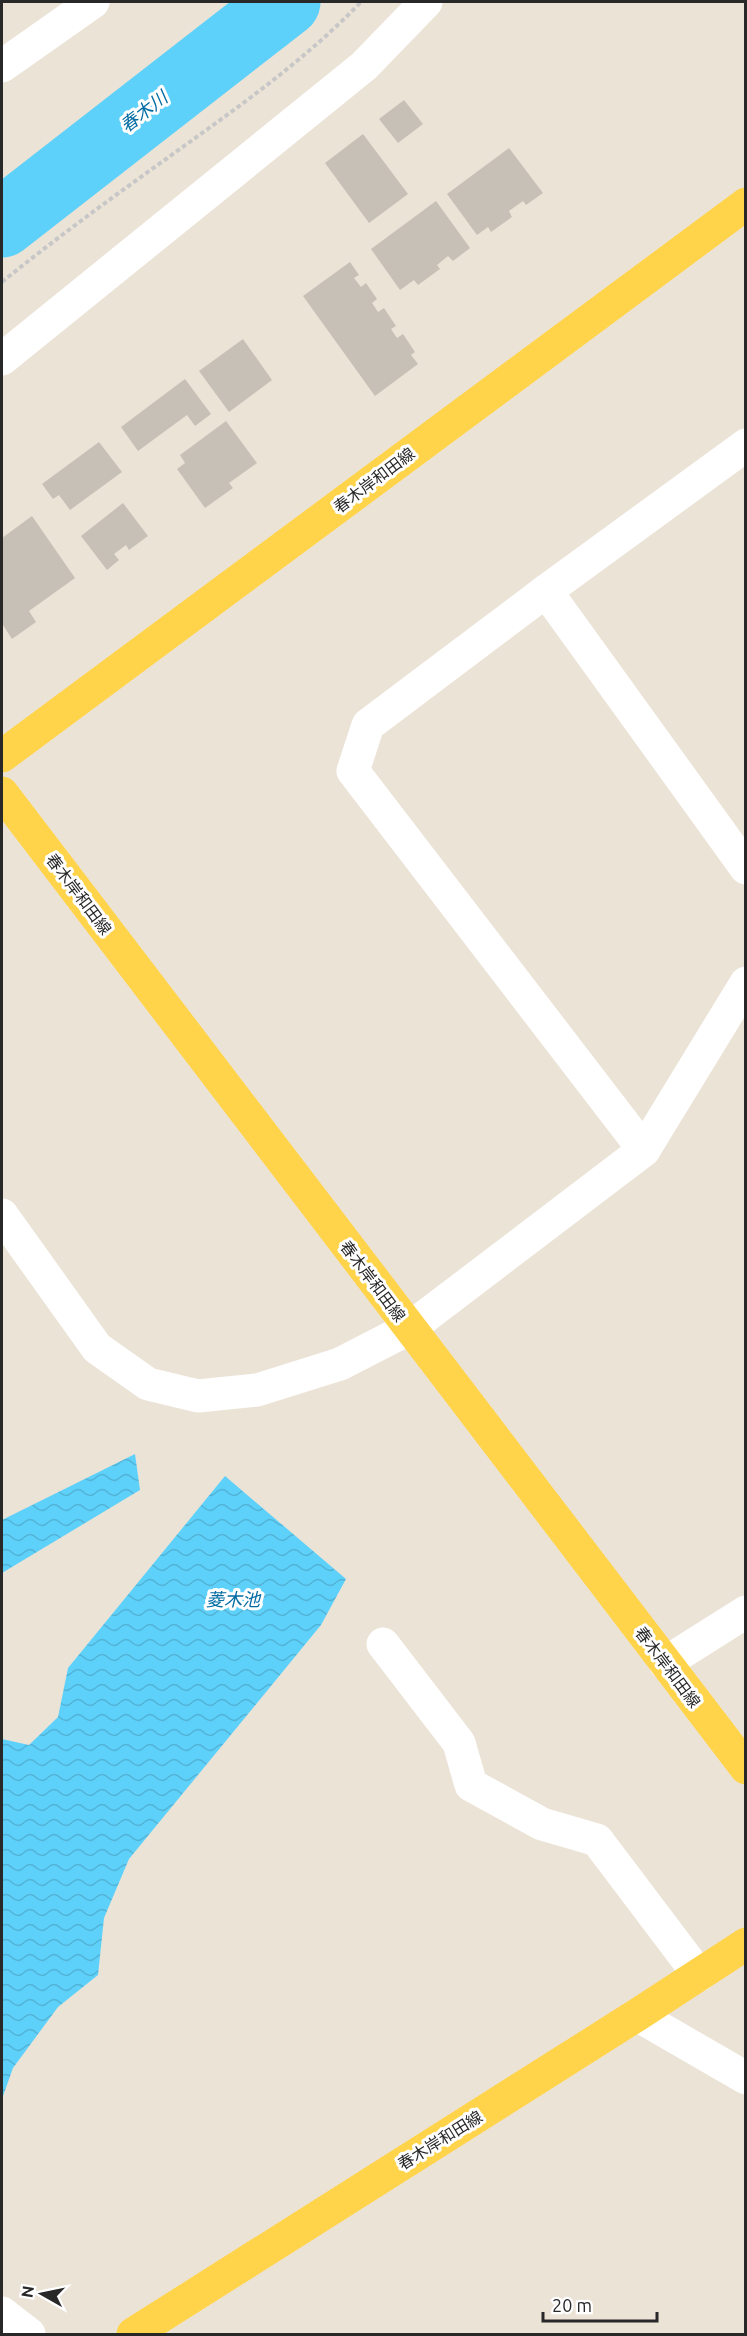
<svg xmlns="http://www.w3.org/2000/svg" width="747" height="2336" font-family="Ubuntu,'Noto Sans JP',sans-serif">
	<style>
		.water { fill: url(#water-waves) }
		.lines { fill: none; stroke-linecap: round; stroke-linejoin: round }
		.river { stroke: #5ed1fa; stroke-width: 69 }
		.building { fill: #c7c0b7 }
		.path { stroke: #c7c7c7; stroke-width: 4; stroke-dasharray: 4.5 3; stroke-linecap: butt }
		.minor { stroke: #fff; stroke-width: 33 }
		.major { stroke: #ffd44a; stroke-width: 33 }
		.labels { text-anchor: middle; stroke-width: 6; stroke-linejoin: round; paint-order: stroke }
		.street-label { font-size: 16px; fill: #282828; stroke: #fff }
		.water-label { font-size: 18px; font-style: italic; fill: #006ca3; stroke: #fff }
	</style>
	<defs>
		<pattern id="water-waves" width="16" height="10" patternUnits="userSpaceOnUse" patternTransform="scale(1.5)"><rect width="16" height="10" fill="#5ed1fa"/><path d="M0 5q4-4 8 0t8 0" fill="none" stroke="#52b3d6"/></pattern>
	</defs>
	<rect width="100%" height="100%" fill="#ece3d7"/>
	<g class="water">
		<polygon points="135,1454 140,1490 2,1573 2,1520"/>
		<polygon points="225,1476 346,1579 321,1625 129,1859 104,1918 98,1975 58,2007 13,2068 2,2099 2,1739 29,1745 58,1717 68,1668"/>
	</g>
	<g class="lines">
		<polyline class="river" points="2,223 286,2"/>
	</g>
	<g class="building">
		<polygon points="404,100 423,124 398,143 379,119"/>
		<polygon points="363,134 408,194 369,223 325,163"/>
		<polygon points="509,148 543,193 526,205 523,201 509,211 512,217 491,232 488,227 477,235 447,194"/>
		<polygon points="436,201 470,248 453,261 448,256 437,265 440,269 418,285 414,280 400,290 371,249"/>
		<polygon points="350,262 359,275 354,278 361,287 366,283 377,299 372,303 378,312 384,308 396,326 391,329 397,338 403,334 415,352 411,355 418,364 375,396 303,296"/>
		<polygon points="243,339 272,380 229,412 199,371"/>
		<polygon points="185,379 211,414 195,426 187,415 138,451 121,427"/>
		<polygon points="226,421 257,463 229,483 233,488 205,508 177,469 185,463 180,455"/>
		<polygon points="99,442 122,472 70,510 59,495 53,499 42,484"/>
		<polygon points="123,503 148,536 129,550 126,545 114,554 119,560 107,570 81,536"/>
		<polygon points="32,516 75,578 29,611 36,622 12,639 3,625 2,626 2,538"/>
	</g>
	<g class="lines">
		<path class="path" d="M2 282C55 239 110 199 166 159 234 110 302 63 361 2"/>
		<g class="minor">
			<polyline points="2,66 93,2"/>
			<polyline points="2,359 364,66 426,2"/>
			<polyline points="546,591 746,868"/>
			<polyline points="644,1150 353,771 368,725 546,591 746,445"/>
			<polyline points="2,1215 97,1348 148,1384 198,1396 257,1390 340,1364 410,1328 644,1150 746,983"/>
			<polyline points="383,1644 459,1743 471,1785 542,1824 597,1840 699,1975"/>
			<polyline points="665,1663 746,1612"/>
			<polyline points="637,2015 746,2078"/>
			<polyline points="2,2313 29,2334"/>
		</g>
		<g class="major">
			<polyline points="2,756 746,204"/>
			<polyline points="2,793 746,1768"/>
			<polyline points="133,2334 637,2015 746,1944"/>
		</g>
	</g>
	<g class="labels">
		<g class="street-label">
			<text transform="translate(374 480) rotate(-37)" y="6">春木岸和田線</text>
			<text transform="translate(79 894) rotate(53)" y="6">春木岸和田線</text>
			<text transform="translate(373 1281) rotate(53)" y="6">春木岸和田線</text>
			<text transform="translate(668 1667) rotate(53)" y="6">春木岸和田線</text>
			<text transform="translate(440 2140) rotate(-32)" y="6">春木岸和田線</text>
		</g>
		<g class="water-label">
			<text transform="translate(144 112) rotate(-38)" y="6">春木川</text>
			<text x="233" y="1606">菱木池</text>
		</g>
	</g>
	<rect width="747" height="2336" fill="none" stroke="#282828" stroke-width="6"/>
	<g transform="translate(42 2294) rotate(279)" stroke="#ffffff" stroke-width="4.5" paint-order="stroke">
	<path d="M0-4.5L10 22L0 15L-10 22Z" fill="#282828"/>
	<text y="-9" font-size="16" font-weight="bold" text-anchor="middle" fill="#282828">N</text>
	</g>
	<path d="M543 2312v9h114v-9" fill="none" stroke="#282828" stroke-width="3"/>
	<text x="552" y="2312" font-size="18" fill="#282828" stroke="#ffffff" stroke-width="4.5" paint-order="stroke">20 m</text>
</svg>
